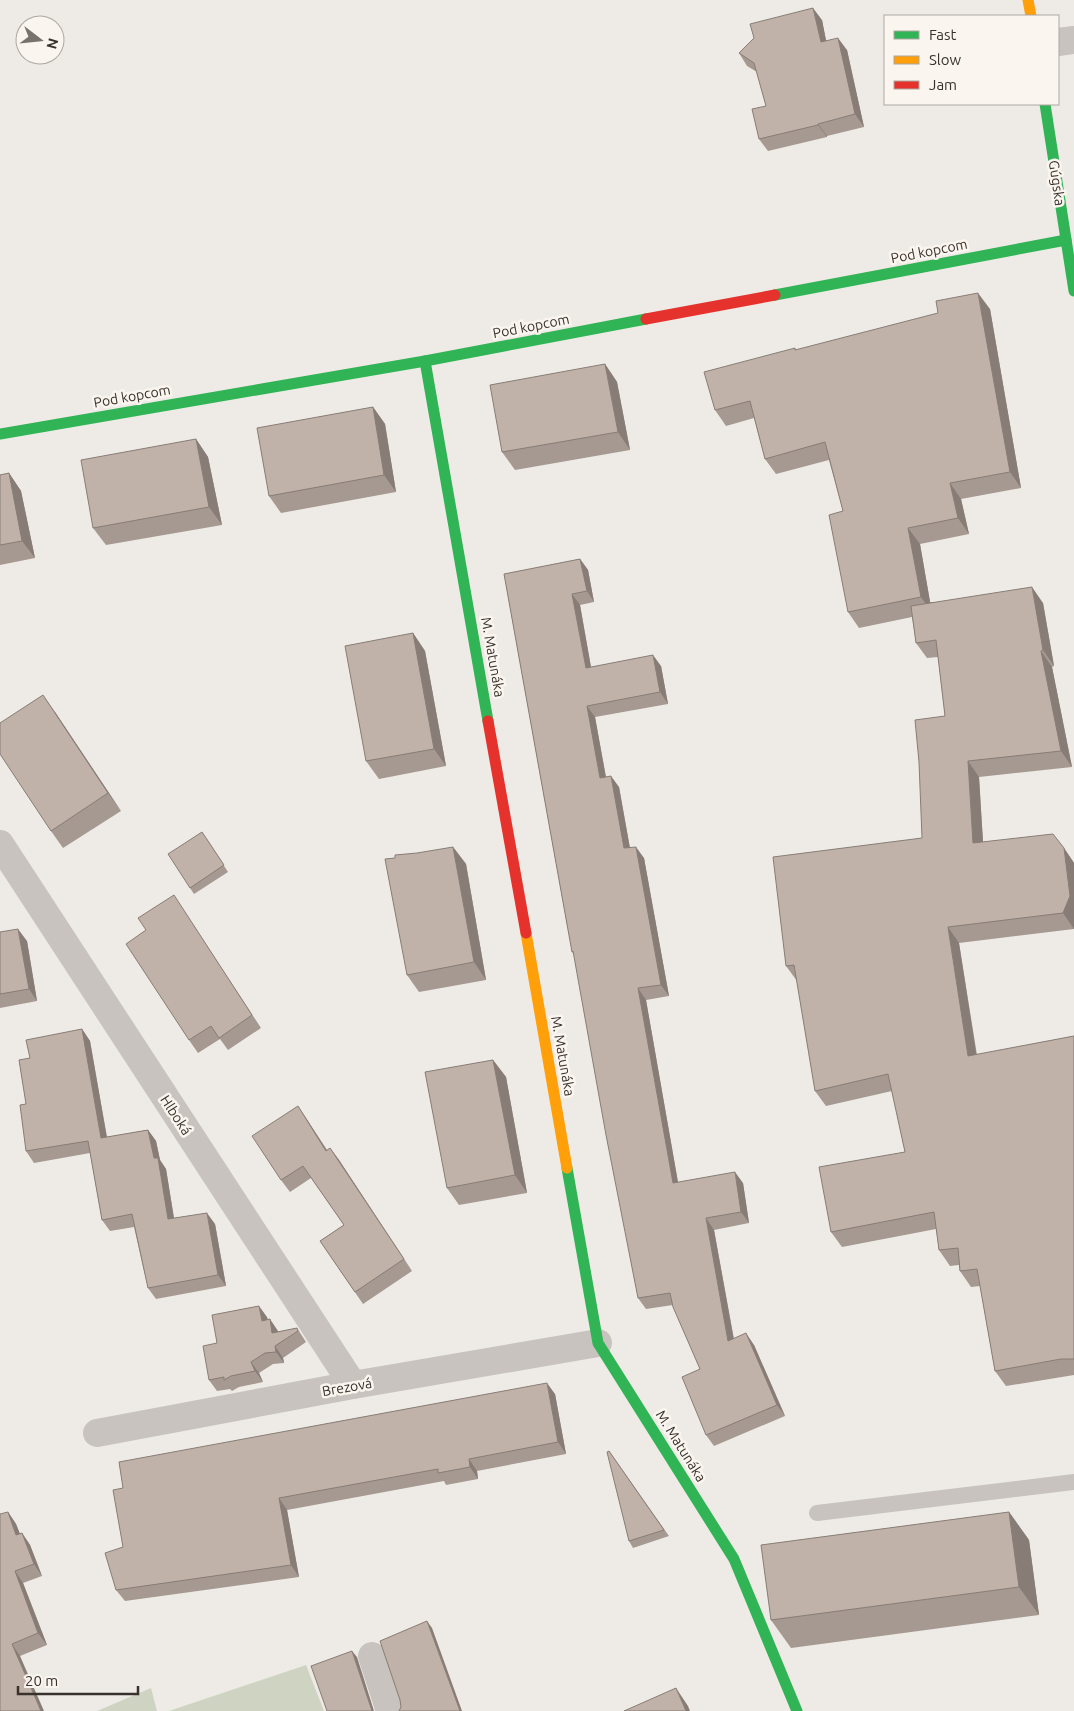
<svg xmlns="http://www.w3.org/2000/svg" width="1074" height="1711" font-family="Ubuntu,sans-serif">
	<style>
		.green { fill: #ced4c1 }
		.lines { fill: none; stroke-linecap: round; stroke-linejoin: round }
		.lane { stroke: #c8c3be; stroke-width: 16 }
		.street { stroke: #c8c3be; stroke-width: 28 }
		.fast { stroke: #30b455; stroke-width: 11 }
		.slow { stroke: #ff9f0a; stroke-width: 11 }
		.jam { stroke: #e5322d; stroke-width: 11 }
		.wall { fill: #a69991 }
		.shaded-wall { fill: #877d76 }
		.building { fill: #c1b2a9; stroke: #877d76 }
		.labels { text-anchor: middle; stroke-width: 5; stroke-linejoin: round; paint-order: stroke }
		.street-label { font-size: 14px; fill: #39312c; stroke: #faf5ef }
	</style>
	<rect width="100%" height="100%" fill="#eeebe6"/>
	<g class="green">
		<polygon points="306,1665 324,1711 169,1711"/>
		<polygon points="151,1688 157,1711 97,1711"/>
	</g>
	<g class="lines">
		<polyline class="lane" points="817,1513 1074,1482"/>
		<g class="street">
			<polyline points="1058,42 1074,40"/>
			<polyline points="0,844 353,1385"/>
			<polyline points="97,1433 353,1385 598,1343"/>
			<polyline points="372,1656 390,1711"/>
		</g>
		<g class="fast">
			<polyline points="1045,104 1074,291"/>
			<polyline points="775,295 1066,240"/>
			<polyline points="425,361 488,721"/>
			<polyline points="0,434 425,361 646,319"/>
			<polyline points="567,1168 598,1343 734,1559 797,1711"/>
		</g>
		<g class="slow">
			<polyline points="1028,0 1031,16"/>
			<polyline points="526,933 567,1168"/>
		</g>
		<g class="jam">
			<polyline points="646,319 775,295"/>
			<polyline points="488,721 526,933"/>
		</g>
	</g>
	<g class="wall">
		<polygon points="822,20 826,41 847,50 864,127 827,136 827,137 768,151 759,139 766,106 757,72 747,66 739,53"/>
		<polygon points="990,309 1021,488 961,499 969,534 920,544 930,602 1043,603 1054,666 1052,667 1072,767 979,777 983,842 1064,848 1074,863 1074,929 959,943 977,1055 1074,1036 1074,1375 1006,1386 995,1371 980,1286 971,1287 960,1271 959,1265 950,1266 939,1250 936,1229 842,1247 831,1232 905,1152 892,1091 826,1106 815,1091 797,981 786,966 922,838 945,716 938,657 927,658 916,643 912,617 859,628 848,612 843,511 829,460 776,474 765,459 754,418 726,426 715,410 795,348 796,350"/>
		<polygon points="605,364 617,382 630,450 515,470 502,452"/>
		<polygon points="373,407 385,424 396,492 281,513 269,496"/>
		<polygon points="196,439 208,457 222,525 106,545 93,528"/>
		<polygon points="9,473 21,491 35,558 0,565 0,475"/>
		<polygon points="580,559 588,570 594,602 580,605 591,667 661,666 668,704 595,717 606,777 619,787 630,848 644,858 669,996 646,1000 678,1182 743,1183 749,1223 714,1230 734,1339 754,1345 785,1416 714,1446 706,1435 700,1369 673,1305 646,1309 638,1298 574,955 572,952 504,574"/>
		<polygon points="413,633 425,651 446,766 379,779 366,761"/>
		<polygon points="55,712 121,811 63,848 51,831"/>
		<polygon points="207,839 228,872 194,894 190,888"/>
		<polygon points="453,847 466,864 486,980 419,992 407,975"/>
		<polygon points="182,908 261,1028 228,1050 220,1039 198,1053 189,1040"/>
		<polygon points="0,932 27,941 37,1001 0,1008"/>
		<polygon points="82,1029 90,1041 107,1137 148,1130 156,1141 160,1160 166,1169 174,1218 215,1224 226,1286 156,1299 148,1288 134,1227 110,1231 102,1220 90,1153 34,1163 26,1151 30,1058"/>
		<polygon points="493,1060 506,1077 527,1193 459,1205 447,1188"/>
		<polygon points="298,1106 327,1150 330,1148 339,1160 412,1271 363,1304 320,1241 344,1225 311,1178 290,1192 281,1180"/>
		<polygon points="267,1317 268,1320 278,1332 297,1328 306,1342 283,1358 284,1363 273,1364 259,1373 263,1382 239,1387 232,1391 230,1389 217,1391 209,1380 217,1343"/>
		<polygon points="555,1394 566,1454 477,1471 478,1479 446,1485 444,1481 287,1510 299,1577 125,1601 116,1590 123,1547"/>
		<polygon points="609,1451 669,1536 633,1548 629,1541"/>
		<polygon points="8,1512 16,1524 20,1534 22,1533 30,1545 42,1576 23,1583 47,1645 20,1656 0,1711"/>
		<polygon points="1009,1512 1029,1540 1039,1615 791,1648 771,1620"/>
	</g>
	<g class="shaded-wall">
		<polygon points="813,8 822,20 829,55 821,42"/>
		<polygon points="838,38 847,50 864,127 855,114"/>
		<polygon points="818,124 827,136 827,137 818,125"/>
		<polygon points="978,293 990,309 1021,488 1010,472"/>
		<polygon points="605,364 617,382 630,450 618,432"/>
		<polygon points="373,407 385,424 396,492 384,475"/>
		<polygon points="196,439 208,457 222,525 209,507"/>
		<polygon points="9,473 21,491 35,558 22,541"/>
		<polygon points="950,483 961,499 969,534 958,518"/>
		<polygon points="908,528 920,544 932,613 921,597"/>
		<polygon points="580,559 588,570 594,602 587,591"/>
		<polygon points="1032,587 1043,603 1054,666 1043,650"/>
		<polygon points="572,594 580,605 593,679 586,668"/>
		<polygon points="413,633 425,651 446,766 434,749"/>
		<polygon points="1041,651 1052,667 1072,767 1061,751"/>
		<polygon points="653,655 661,666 668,704 660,692"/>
		<polygon points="43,695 55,712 121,811 108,793"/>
		<polygon points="587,706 595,717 608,789 600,778"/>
		<polygon points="968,761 979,777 984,859 973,843"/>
		<polygon points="611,776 619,787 632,860 624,848"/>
		<polygon points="453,847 466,864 486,980 474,962"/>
		<polygon points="636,847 644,858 669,996 661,985"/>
		<polygon points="1064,848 1074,863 1074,929 1063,913"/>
		<polygon points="948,927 959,943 979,1072 968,1056"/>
		<polygon points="18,929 27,941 37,1001 29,989"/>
		<polygon points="638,988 646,1000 680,1194 673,1183"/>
		<polygon points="82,1029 90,1041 109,1150 101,1138"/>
		<polygon points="493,1060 506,1077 527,1193 515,1175"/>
		<polygon points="298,1106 306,1118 335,1163 326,1151"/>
		<polygon points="148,1130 156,1141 160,1160 166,1169 176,1231 168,1219"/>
		<polygon points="330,1148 339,1160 412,1271"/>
		<polygon points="735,1172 743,1183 749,1223 741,1212"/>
		<polygon points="207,1213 215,1224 226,1286 218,1275"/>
		<polygon points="706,1218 714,1230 736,1352 728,1341"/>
		<polygon points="259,1306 267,1317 270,1332 262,1321"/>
		<polygon points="270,1319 278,1331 280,1344 272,1333"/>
		<polygon points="746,1333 754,1345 785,1416 777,1405"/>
		<polygon points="275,1346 283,1358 284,1363 276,1352"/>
		<polygon points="251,1362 259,1373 263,1382 255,1371"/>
		<polygon points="547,1383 555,1394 566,1454 558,1442"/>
		<polygon points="469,1459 477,1471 478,1479 470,1467"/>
		<polygon points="279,1498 287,1510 299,1577 291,1565"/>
		<polygon points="8,1512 16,1524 25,1547 16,1535"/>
		<polygon points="1009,1512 1029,1540 1039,1615 1019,1587"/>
		<polygon points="22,1533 30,1545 42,1576 34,1564"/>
		<polygon points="15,1571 23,1583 47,1645 38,1633"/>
		<polygon points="427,1621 432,1628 462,1711 460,1711"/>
		<polygon points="12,1644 20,1656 44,1711 41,1711"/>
		<polygon points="352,1651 357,1657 374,1711 372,1711"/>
		<polygon points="676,1688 688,1706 690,1711 686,1711"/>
	</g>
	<g class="building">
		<polygon points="813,8 821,42 838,38 855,114 818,124 818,125 759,139 752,109 766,106 754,63 739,53 754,38 750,24"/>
		<polygon points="978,293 1010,472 950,483 958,518 908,528 921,597 848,612 829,515 843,511 825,442 765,459 750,401 715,410 704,372 795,348 795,350 938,313 936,301"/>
		<polygon points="605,364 618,432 502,452 490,385"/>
		<polygon points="373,407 384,475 269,496 257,428"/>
		<polygon points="196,439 209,507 93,528 81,460"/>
		<polygon points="9,473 22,541 0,545 0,475"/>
		<polygon points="580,559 587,591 572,594 586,668 653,655 660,692 587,706 600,778 611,776 624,848 636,847 661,985 638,988 673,1183 735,1172 741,1212 706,1218 728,1341 746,1333 777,1405 706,1435 682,1377 700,1369 673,1307 670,1293 638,1298 606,1135 573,951 572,952 504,574"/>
		<polygon points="1032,587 1043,650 1041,651 1061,751 968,761 973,843 1053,834 1064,848 1070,896 1063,913 948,927 968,1056 1074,1036 1074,1359 1061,1359 995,1371 977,1269 960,1271 958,1248 939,1250 934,1212 831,1232 819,1167 905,1152 888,1074 815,1091 794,965 786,966 773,857 922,838 919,762 915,720 945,716 936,640 916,643 911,606"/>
		<polygon points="413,633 434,749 366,761 345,646"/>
		<polygon points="43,695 108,793 51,831 0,754 0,723"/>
		<polygon points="202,832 224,865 190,888 168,854"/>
		<polygon points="453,847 474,962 407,975 385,859 395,858 395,855 417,853"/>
		<polygon points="174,895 252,1015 219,1038 211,1026 189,1040 126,944 146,930 138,918"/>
		<polygon points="18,929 29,989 0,994 0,932"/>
		<polygon points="82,1029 101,1138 148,1130 154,1158 158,1158 168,1219 207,1213 218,1275 148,1288 132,1214 102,1220 88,1141 26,1151 20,1105 26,1104 19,1060 30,1058 26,1040"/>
		<polygon points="493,1060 515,1175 447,1188 425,1072"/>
		<polygon points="298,1106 326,1151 330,1148 404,1259 355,1292 320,1241 344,1225 303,1166 281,1180 252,1136"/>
		<polygon points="259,1306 262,1321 270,1319 272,1333 297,1328 298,1331 275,1346 276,1352 265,1353 251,1362 255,1371 231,1376 224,1380 224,1377 209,1380 203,1346 217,1343 212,1315"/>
		<polygon points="547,1383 558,1442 469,1459 470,1467 438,1473 438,1469 279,1498 291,1565 116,1590 105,1553 123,1547 113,1490 123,1488 119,1462"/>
		<polygon points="609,1451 664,1530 629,1541 607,1452"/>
		<polygon points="8,1512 16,1535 22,1533 34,1564 15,1571 38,1633 12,1644 41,1711 0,1711 0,1514"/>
		<polygon points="1009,1512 1019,1587 771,1620 761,1545"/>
		<polygon points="427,1621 460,1711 399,1711 401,1707 400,1700 380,1641"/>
		<polygon points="352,1651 372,1711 327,1711 311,1666"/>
		<polygon points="676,1688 686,1711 624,1711"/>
	</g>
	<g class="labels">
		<g class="street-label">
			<text transform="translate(1057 183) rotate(82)" y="5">Gúgska</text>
			<text transform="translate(929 251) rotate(-11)" y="5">Pod kopcom</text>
			<text transform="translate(531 326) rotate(-11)" y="5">Pod kopcom</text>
			<text transform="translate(132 396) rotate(-10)" y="5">Pod kopcom</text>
			<text transform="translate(493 657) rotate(80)" y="5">M. Matunáka</text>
			<text transform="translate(563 1056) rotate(80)" y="5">M. Matunáka</text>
			<text transform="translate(176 1115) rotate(57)" y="5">Hlboká</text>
			<text transform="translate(347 1387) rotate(-10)" y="5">Brezová</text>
			<text transform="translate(681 1446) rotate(58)" y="5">M. Matunáka</text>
		</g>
	</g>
	<rect x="884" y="15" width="175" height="90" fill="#faf5ef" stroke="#ada7a1"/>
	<rect x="894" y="31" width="25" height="8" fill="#30b455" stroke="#ada7a1"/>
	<text x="929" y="40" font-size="15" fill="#39312c">Fast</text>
	<rect x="894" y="56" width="25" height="8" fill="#ff9f0a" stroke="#ada7a1"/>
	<text x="929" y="65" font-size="15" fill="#39312c">Slow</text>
	<rect x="894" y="81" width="25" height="8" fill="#e5322d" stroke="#ada7a1"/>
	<text x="929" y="90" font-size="15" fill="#39312c">Jam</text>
	<g transform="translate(40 40) rotate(106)"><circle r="24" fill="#faf5ef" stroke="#ada7a1"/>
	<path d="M0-4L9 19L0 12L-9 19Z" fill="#78726d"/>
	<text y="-8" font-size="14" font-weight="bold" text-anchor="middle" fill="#39312c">N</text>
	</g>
	<path d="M18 1686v8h120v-8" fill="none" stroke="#39312c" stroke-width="2.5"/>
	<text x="25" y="1686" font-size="15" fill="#39312c" stroke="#faf5ef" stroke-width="4" paint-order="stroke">20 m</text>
</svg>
